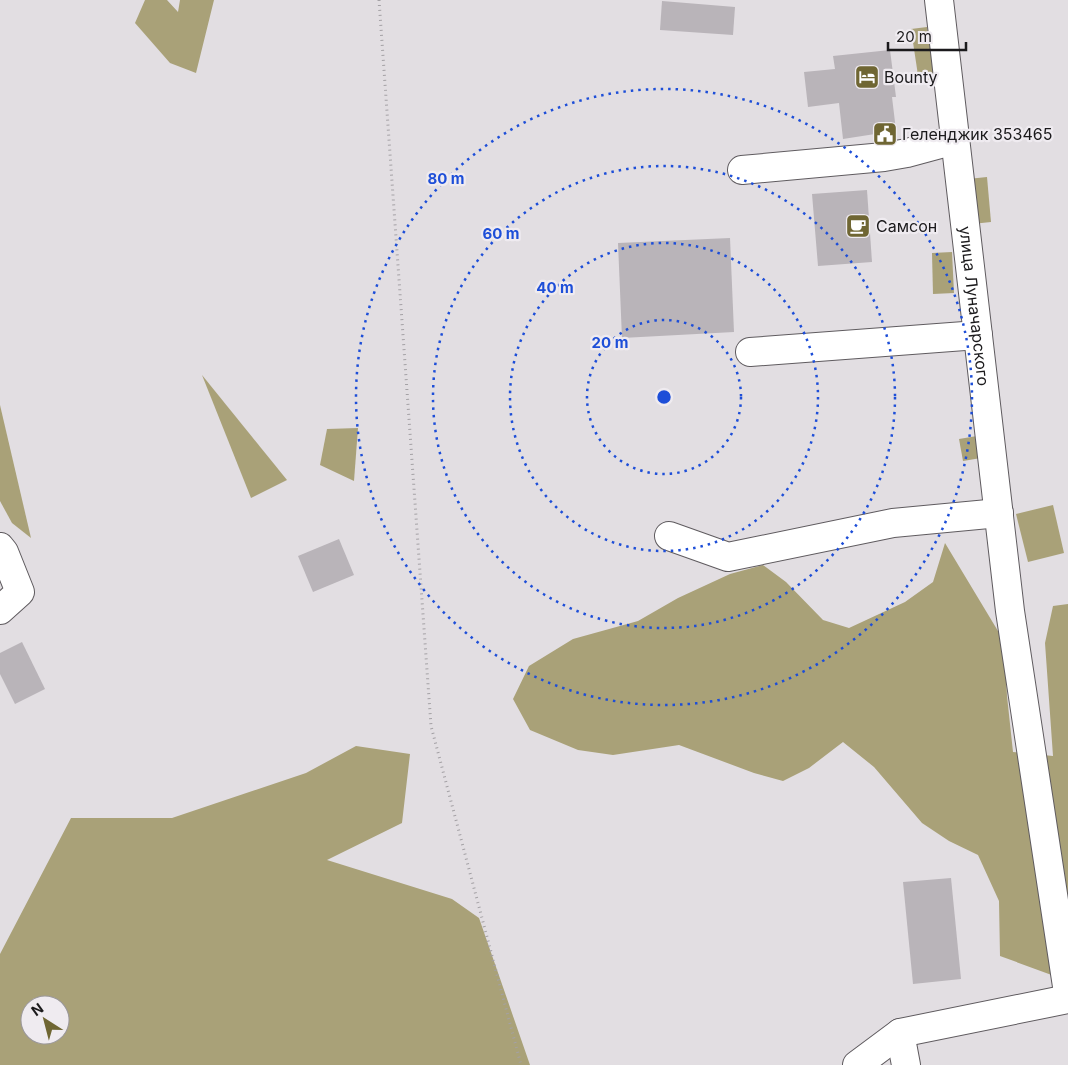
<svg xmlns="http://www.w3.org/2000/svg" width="1068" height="1065" font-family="Inter,sans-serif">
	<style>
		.forest { fill: #a9a178; fill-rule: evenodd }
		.building { fill: #b9b4b9 }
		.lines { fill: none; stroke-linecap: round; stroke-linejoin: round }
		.minor-casing { stroke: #5f5b5f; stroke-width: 30 }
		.path { stroke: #a4a1a5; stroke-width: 3; stroke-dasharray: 1 4; stroke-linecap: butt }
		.minor { stroke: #fff; stroke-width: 28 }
		.ring { fill: none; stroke: #1d4ed8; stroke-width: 2.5; stroke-dasharray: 2.5 5 }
		.labels { text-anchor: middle; stroke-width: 4.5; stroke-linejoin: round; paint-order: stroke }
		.poi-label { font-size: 16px; fill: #1b1a1c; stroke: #efebf0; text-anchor: start }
		.street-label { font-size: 16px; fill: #1b1a1c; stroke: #efebf0 }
		.centre { fill: #1d4ed8; stroke: #efebf0; stroke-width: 2.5 }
		.ring-label { font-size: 15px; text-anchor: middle; font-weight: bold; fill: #1d4ed8; stroke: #efebf0; stroke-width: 4.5; stroke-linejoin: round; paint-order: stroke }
	</style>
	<rect width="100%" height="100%" fill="#e2dee2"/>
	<g class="forest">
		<polygon points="145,0 167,0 178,12 180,0 214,0 196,73 170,63 135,23"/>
		<polygon points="927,27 935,80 919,82 911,29"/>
		<polygon points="987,177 991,222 972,224 968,179"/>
		<polygon points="952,252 954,293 933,294 932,253"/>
		<polygon points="202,375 287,480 251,498"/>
		<polygon points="0,405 31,538 12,523 0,501"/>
		<polygon points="358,428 354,481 320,465 327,429"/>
		<polygon points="977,436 981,458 963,461 959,439"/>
		<polygon points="1053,505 1064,553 1028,562 1016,514"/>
		<polygon points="945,543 1004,641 1007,696 1013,752 1053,756 1045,643 1053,606 1068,604 1068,981 1000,956 999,901 978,855 949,841 922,823 874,767 843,742 809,768 783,781 754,773 679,745 613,755 578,750 530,730 513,699 529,666 573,639 638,621 678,598 730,574 763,565 786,582 823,620 849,628 905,602 933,582"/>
		<path d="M356 746 410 754 402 823 327 860 452 899 479 918 530 1065H0V954L71 818H172L306 773ZM30 1005H60V1035H30Z"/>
	</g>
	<g class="building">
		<polygon points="662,1 735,7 733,35 660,30"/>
		<polygon points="890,50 896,97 892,97 897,139 876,142 875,134 843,139 839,103 808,107 804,72 835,69 833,56"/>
		<polygon points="867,190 872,262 818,266 812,194"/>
		<polygon points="730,238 734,332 622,338 618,243"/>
		<polygon points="339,539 354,575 313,592 298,556"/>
		<polygon points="22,642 45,689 15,704 0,674 0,653"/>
		<polygon points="951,878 961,979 913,984 903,882"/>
	</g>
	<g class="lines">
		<defs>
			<g id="minor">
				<path id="s1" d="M939 0 1010 611 1068 993"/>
				<polyline points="742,170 884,157 907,153 955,140"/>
				<polyline points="750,352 978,335"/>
				<polyline points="669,536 728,557 893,523 999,513"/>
				<polyline points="0,547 4,552 20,592 0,610"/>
				<polyline points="900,1033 906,1065"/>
				<polyline points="857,1065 900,1033 1068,999"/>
			</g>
		</defs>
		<use href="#minor" class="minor-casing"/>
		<polyline class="path" points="379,0 431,726 521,1065"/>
		<use href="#minor" class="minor"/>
	</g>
	<g class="ring">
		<circle cx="664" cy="397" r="77"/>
		<circle cx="664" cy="397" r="154"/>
		<circle cx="664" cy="397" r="231"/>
		<circle cx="664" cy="397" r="308"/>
	</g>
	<defs>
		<symbol id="hotel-square" viewBox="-11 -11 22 22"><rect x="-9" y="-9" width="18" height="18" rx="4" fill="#6f6633" stroke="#efebf0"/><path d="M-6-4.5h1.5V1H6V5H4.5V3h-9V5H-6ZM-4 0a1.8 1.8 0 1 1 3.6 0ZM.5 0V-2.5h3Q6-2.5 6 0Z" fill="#fff"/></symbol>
		<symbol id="civic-square" viewBox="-11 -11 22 22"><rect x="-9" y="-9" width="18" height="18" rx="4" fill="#6f6633" stroke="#efebf0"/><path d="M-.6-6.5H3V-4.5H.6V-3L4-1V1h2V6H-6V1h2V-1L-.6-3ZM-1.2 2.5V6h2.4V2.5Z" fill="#fff"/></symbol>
		<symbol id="cafe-square" viewBox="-11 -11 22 22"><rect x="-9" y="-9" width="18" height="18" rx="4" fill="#6f6633" stroke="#efebf0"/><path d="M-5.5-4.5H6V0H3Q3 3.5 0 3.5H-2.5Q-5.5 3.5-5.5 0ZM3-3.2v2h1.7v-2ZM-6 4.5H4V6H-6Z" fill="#fff"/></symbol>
	</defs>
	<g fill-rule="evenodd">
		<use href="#hotel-square" x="853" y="63" width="28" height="28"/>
		<use href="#civic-square" x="871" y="120" width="28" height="28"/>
		<use href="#cafe-square" x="844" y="212" width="28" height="28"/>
	</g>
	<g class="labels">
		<g class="poi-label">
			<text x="884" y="83">Bounty</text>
			<text x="902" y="140">Геленджик 353465</text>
			<text x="876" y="232">Самсон</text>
		</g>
		<g class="street-label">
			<text dy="6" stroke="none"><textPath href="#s1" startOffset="308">улица Луначарского</textPath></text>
		</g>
	</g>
	<circle cx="664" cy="397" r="8" class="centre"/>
	<g class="ring-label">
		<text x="446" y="184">80 m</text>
		<text x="501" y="239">60 m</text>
		<text x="555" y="293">40 m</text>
		<text x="610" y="348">20 m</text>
	</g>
	<g transform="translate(45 1020) rotate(324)"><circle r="24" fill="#efebf0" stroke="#9a979b"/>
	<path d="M0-4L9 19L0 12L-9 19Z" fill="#6f6633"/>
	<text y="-8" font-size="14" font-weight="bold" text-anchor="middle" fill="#1b1a1c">N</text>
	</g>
	<path d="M888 42v8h78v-8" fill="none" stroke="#1b1a1c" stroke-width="2.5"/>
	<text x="896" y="42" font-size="15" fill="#1b1a1c" stroke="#efebf0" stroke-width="4" paint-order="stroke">20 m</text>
</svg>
